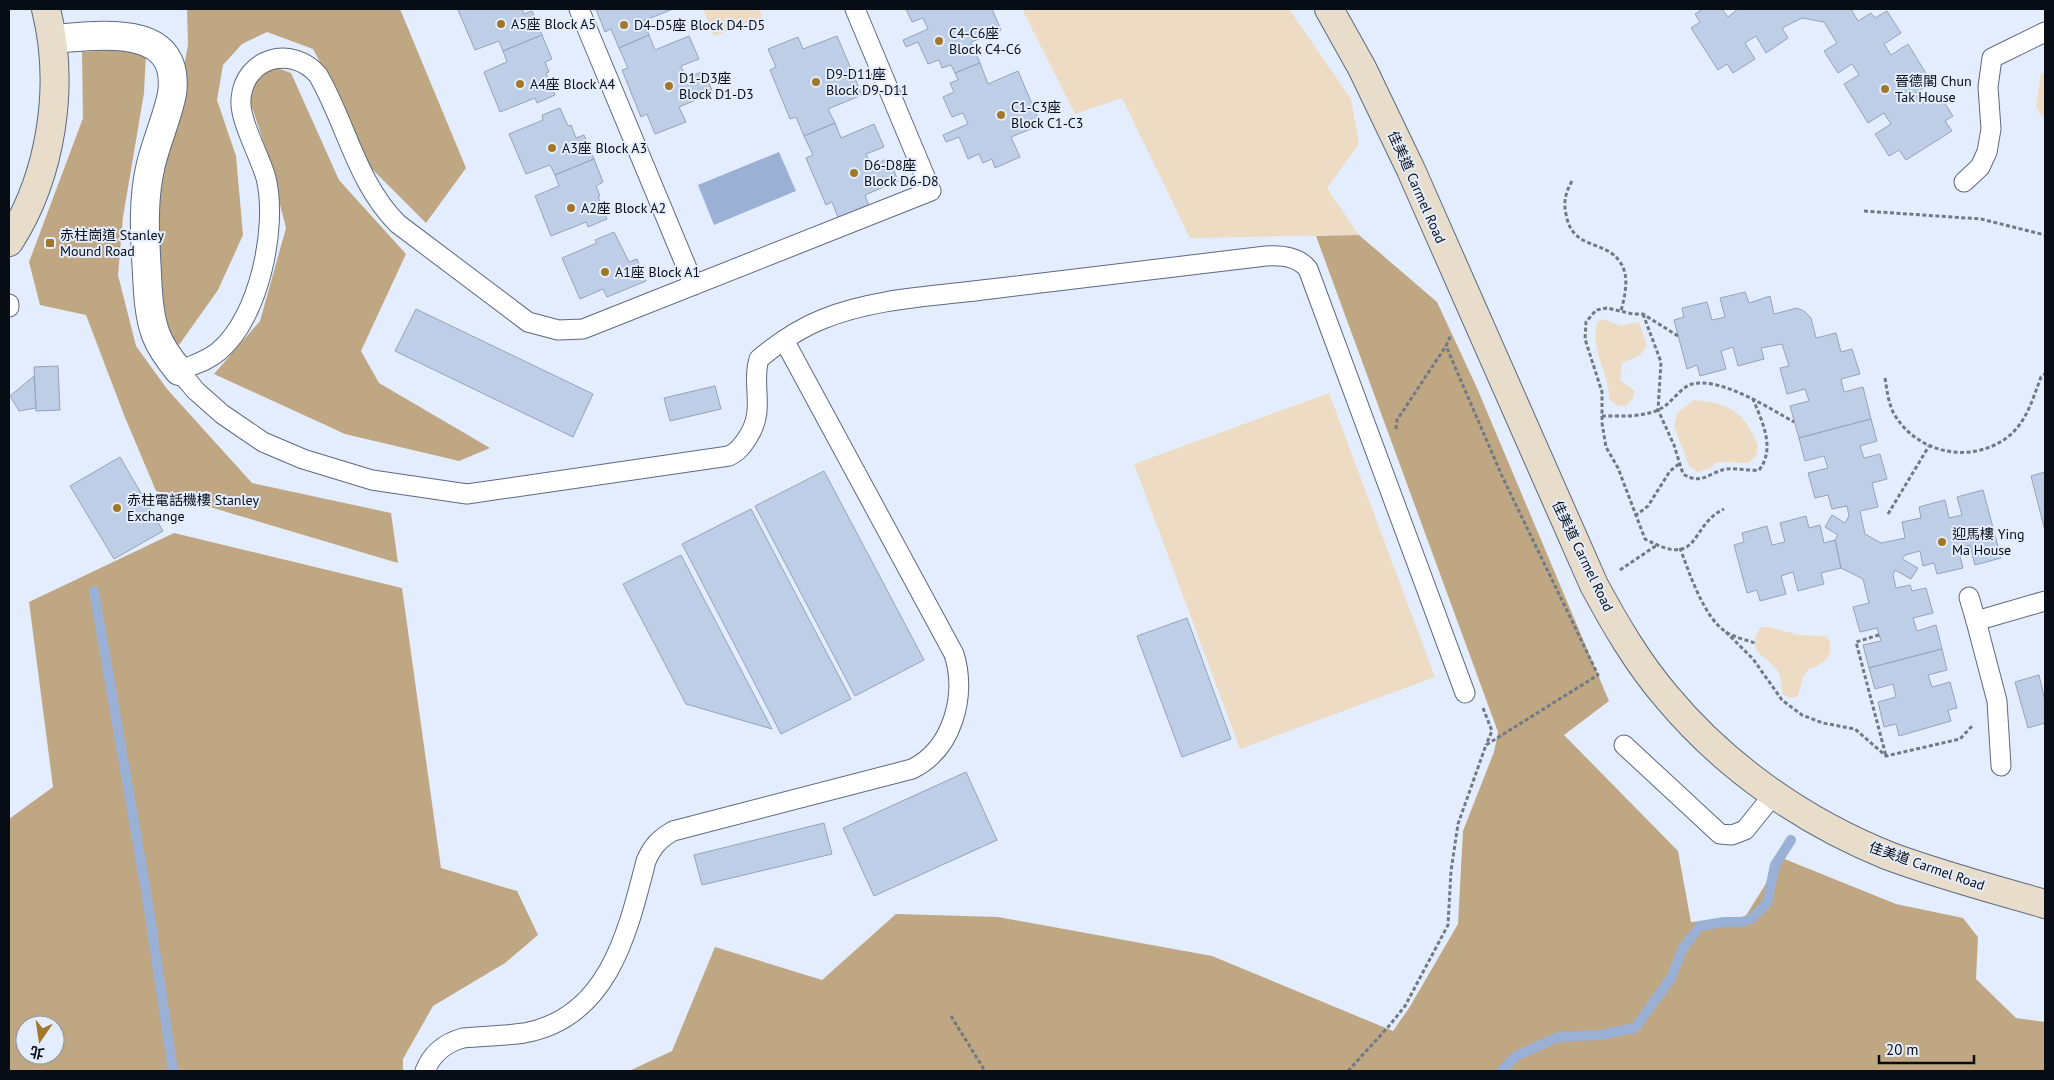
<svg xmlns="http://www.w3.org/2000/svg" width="2054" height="1080" font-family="'PT Sans','Noto Sans TC',sans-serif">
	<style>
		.green { fill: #eddcc3 }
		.forest { fill: #c0a783; fill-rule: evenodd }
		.water { fill: #9ab0d4 }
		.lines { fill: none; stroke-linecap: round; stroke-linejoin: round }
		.stream { stroke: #9ab0d4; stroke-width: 10 }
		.building { fill: #becee7; stroke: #94a3bb }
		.lane-casing { stroke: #5c6a80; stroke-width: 21 }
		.street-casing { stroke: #5c6a80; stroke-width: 30 }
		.secondary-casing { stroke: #5c6a80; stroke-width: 30 }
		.path { stroke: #717985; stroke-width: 3; stroke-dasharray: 4 2.5; stroke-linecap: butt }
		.lane { stroke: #fff; stroke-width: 19 }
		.street { stroke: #fff; stroke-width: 28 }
		.secondary { stroke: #e8dcca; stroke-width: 28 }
		.poi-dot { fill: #a37728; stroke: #e3edfd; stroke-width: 2 }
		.labels { text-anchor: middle; stroke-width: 4; stroke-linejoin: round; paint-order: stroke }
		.poi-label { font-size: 14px; fill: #080d15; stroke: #e3edfd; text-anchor: start }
		.street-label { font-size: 14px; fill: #080d15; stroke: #e3edfd }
	</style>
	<rect width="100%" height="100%" fill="#e3edfd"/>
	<g class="green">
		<polygon points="703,9 759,9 762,17 714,36"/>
		<polygon points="1022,9 1289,9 1351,99 1359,144 1327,188 1359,235 1190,238 1122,98 1075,114"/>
		<polygon points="2041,73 2045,74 2045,120 2036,107"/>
		<path d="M1603 319 1621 326 1639 322 1647 346 1639 356 1622 363 1620 380 1635 391 1632 400 1625 406 1616 405 1609 399C1609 371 1590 351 1597 323Z"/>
		<polygon points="1329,393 1435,677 1240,749 1134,464"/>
		<path d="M1694 400C1730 403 1745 412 1758 446L1756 456 1748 463 1717 462 1710 468 1698 472 1689 466 1674 426 1677 413Z"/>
		<path d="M1761 627H1770L1798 635 1827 636C1837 654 1825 664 1809 669L1803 677 1798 696 1790 698 1783 694C1781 687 1781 675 1777 670 1765 653 1744 653 1761 627Z"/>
	</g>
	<g class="forest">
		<polygon points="187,9 400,9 466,168 426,223 365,162 332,85 313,49 267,32 242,44 223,65 217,100 236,156 243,235 218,290 179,345 164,332 154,222 188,45"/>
		<polygon points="133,49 146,55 144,93 123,217 118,275 136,346 167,389 252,483 391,513 398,563 156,491 124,415 86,315 40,305 29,262 83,118 82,52"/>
		<polygon points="269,65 291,73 339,180 406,254 361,351 379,383 490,448 459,461 345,434 214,374 260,321 286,228 266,150 249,98 252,79"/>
		<polygon points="1359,235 1437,302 1477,388 1609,701 1564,735 1678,851 1691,922 1745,917 1782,858 1896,904 1963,918 1978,937 1976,979 2016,1018 2045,1022 2045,1071 629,1071 672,1051 715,947 822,980 896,914 998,917 1212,956 1393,1031 1409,1008 1458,924 1463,831 1494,752 1498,732 1316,236"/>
		<path d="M174 533 402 588 441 868 517 891 538 935 505 963 433 1006 403 1059V1071H9V819L53 787 29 602ZM25 1025H55V1055H25Z"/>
	</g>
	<polygon class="water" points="779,152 796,191 714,225 698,185"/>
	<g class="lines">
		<g class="stream">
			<polyline points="94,591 148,903 173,1071"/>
			<polyline points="1501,1071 1516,1056 1558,1037 1600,1035 1635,1028 1671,978 1683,948 1700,926 1724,922 1742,922 1751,919 1767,903 1775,865 1791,840"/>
		</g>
	</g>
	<g class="building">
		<polygon points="461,9 522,9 524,14 532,11 542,35 503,51 499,41 475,50 458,10"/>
		<polygon points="596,9 673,9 643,21 649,35 619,48 611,29 605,32"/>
		<polygon points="906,9 992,9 1001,30 971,42 980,63 955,73 951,65 942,68 939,60 928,64 918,42 906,47 903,40 928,29 923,18 912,22"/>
		<polygon points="1703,9 1722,9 1728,17 1738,9 1851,9 1858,21 1871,13 1875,18 1887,11 1901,33 1884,44 1891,55 1908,44 1932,83 1915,93 1922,104 1938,93 1953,116 1945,121 1952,131 1906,160 1899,150 1889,156 1875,134 1891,124 1884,113 1868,123 1844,84 1859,75 1852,64 1838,73 1824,51 1837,43 1824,22 1802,18 1782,28 1788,38 1766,53 1756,36 1745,43 1755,59 1733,73 1727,64 1718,70 1691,28 1700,22 1695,14"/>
		<polygon points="542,35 552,59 545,62 549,72 546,73 555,95 537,103 535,98 500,112 484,72 507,62 503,51"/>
		<polygon points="649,35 655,50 689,36 699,59 681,66 686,78 704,71 713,93 679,107 686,122 655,134 647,114 641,117 622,70 628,68 619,48"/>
		<polygon points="837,36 862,95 828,109 835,123 804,136 796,117 790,119 770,70 776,67 768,49 798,37 803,49"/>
		<polygon points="980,63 988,84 1018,71 1041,125 1011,137 1020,157 995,168 992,159 983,163 979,154 968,159 959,137 946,142 943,135 968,124 963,113 952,117 943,97 954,92 950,83 958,80 955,73"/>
		<polygon points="560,108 568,126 571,125 576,138 584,135 594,159 555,175 550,165 526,174 509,134 543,120 542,115"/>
		<polygon points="835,123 841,138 874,124 884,147 866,154 871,166 889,158 898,181 865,195 870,209 840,222 832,202 826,205 806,158 813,155 804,136"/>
		<polygon points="594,159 603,182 596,186 600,196 598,197 607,219 588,227 586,222 551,236 535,196 559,186 555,175"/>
		<polygon points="614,232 629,262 637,259 646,281 607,297 603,289 580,299 562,258 597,243 595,240"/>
		<polygon points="1745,292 1749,303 1770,296 1774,314 1797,308 1804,311 1811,318 1816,338 1836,333 1841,352 1852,349 1860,374 1841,379 1844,392 1863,387 1871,419 1799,438 1790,406 1809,401 1805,389 1787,394 1780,368 1789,366 1782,344 1761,348 1764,359 1738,366 1733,347 1721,351 1726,369 1700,376 1697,365 1687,369 1674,320 1684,317 1682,308 1707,302 1712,320 1725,317 1720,298"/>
		<polygon points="416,309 593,394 573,437 395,351"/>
		<polygon points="58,366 60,410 36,411 34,367"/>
		<polygon points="34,376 36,408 19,411 10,396"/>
		<polygon points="715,386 721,409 670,421 664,398"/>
		<polygon points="1871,419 1877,441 1860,446 1864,458 1880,454 1887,479 1872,483 1878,507 1860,511 1865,534 1881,543 1905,538 1902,522 1921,518 1919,507 1945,500 1949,518 1962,515 1957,497 1983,490 2001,558 1975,565 1970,545 1958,549 1963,568 1937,574 1934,563 1923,566 1920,551 1905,555 1902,559 1918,568 1911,579 1895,570 1893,575 1896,588 1910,585 1912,591 1926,588 1933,613 1913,618 1917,631 1936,625 1942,649 1869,668 1863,645 1881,641 1877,628 1860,632 1853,607 1869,603 1863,579 1841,568 1835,540 1838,535 1825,527 1832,515 1845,523 1849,516 1847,506 1832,509 1828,495 1815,498 1808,473 1828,468 1824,456 1805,461 1799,438"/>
		<polygon points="120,457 163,531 114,559 70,486"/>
		<polygon points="824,471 924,660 855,696 755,506"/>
		<polygon points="2045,472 2045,531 2031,476"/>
		<polygon points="751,509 851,699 781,734 682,544"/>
		<polygon points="1806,516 1809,528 1820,525 1824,543 1835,540 1841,568 1821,573 1824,584 1798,591 1793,572 1781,576 1786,594 1760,601 1757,590 1747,593 1734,545 1744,542 1742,533 1767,526 1772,545 1785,542 1780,523"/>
		<polygon points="681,555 772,729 686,704 623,584"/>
		<polygon points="1187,618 1231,739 1182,757 1137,636"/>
		<polygon points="1942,649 1947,670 1928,675 1932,687 1950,682 1957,708 1948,710 1951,721 1899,736 1896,724 1884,727 1878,702 1896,697 1893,684 1875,689 1869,668"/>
		<polygon points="2039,675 2045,701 2045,723 2028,728 2015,682"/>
		<polygon points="966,772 997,840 874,896 843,828"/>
		<polygon points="824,823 832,854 702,885 694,855"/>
	</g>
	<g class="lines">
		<defs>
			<g id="lane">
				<polyline points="579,9 694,285"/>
				<path d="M855 9 931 191 583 329 558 330 528 322 398 224C356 182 347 125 318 75 291 44 244 58 241 99 239 120 260 156 266 178 278 227 259 318 219 351 208 361 192 365 179 371L196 391 222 414 263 442 303 459 372 480 467 494 729 456C738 452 743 445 748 437 766 410 751 385 759 359 778 343 800 328 823 319 874 298 937 296 991 289 1082 278 1174 267 1266 256 1280 255 1298 256 1308 269L1465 693"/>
				<polyline points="1964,182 1980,167 1987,152 1991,129 1988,87 1992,58 2045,32"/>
				<polyline points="9,304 9,307"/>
				<polyline points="1969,597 1976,621"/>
				<polyline points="1624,745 1720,834 1732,835 1745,830 1774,794"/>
				<polyline points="2001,766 1997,701 1976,621 2045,601"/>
				<path d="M425 1071C432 1053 445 1043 463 1038 483 1036 504 1036 524 1033 609 1018 628 931 646 861 652 847 659 839 673 831L912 769C953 749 967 695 954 654L784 340"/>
			</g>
			<path id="street" d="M52 39C97 36 182 21 172 94 167 118 157 140 151 164 142 201 145 237 147 274 148 295 149 316 156 335 161 348 170 360 179 371"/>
			<g id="secondary">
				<path d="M1329 9 1362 68 1411 170 1594 585C1615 624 1637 662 1666 696 1725 767 1804 822 1889 856 1940 875 1993 889 2045 904"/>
				<path d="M9 242C52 175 65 85 46 9"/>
			</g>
		</defs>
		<use href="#lane" class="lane-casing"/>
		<use href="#street" class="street-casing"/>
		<use href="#secondary" class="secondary-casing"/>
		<g class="path">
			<path d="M1572 181C1566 192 1563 201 1566 214 1572 251 1605 239 1620 262 1630 276 1625 295 1621 311"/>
			<polyline points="1864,211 1981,219 2045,235"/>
			<path d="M1643 314 1661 362 1658 410 1674 445 1683 474C1703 486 1708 472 1727 469 1736 468 1749 471 1759 470 1776 449 1762 421 1753 399"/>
			<path d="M1678 336 1643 314H1633L1607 308 1596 310 1586 322 1585 339 1602 392V423L1606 447 1618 468 1645 539C1702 570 1688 526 1724 509"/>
			<path d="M1885 378C1887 390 1888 401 1893 412 1915 453 1971 466 2009 436 2027 421 2033 398 2041 377L2045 374"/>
			<path d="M1602 416C1622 416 1648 418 1665 406 1674 399 1682 387 1692 384 1721 377 1769 408 1794 422"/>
			<polyline points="1396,429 1397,420 1446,346"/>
			<polyline points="1888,514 1929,446"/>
			<polyline points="1635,516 1648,506 1670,471 1679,464"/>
			<path d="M1680 548C1689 572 1704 618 1726 632 1734 637 1746 640 1755 643"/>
			<polyline points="1620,570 1657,545"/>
			<polyline points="1726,632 1753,659 1782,700 1802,715 1823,723 1855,729 1886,756 1960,739 1973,725"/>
			<polyline points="1879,635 1856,642 1886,756"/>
			<polyline points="1483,708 1492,731 1486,745"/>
			<polyline points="951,1016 985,1071"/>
			<polyline points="1348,1071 1389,1026 1405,1006 1448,925 1451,871 1458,824 1486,745 1598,675 1502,476 1446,346 1451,335"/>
		</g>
		<use href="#lane" class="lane"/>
		<use href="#street" class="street"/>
		<use href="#secondary" class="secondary"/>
	</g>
	<g class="poi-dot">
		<circle cx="501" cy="24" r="5"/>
		<circle cx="624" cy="25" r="5"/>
		<circle cx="939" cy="41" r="5"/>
		<circle cx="816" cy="82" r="5"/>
		<circle cx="520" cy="84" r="5"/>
		<circle cx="669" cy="86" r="5"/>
		<circle cx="1885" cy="89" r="5"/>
		<circle cx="1001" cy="115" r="5"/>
		<circle cx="552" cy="148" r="5"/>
		<circle cx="854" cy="173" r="5"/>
		<circle cx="571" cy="208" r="5"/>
		<rect x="45" y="238" width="10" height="10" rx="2.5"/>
		<circle cx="605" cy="272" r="5"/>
		<circle cx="117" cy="508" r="5"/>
		<circle cx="1942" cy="542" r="5"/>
	</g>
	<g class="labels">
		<g class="poi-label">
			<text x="511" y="29">A5座 Block A5</text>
			<text x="634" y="30">D4-D5座 Block D4-D5</text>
			<text x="949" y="38">C4-C6座<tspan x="949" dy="16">Block C4-C6</tspan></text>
			<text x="826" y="79">D9-D11座<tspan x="826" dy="16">Block D9-D11</tspan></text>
			<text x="679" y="83">D1-D3座<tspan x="679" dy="16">Block D1-D3</tspan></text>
			<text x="1895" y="86">晉德閣 Chun<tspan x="1895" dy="16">Tak House</tspan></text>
			<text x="530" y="89">A4座 Block A4</text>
			<text x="1011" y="112">C1-C3座<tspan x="1011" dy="16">Block C1-C3</tspan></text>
			<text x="562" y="153">A3座 Block A3</text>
			<text x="864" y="170">D6-D8座<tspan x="864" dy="16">Block D6-D8</tspan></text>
			<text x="581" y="213">A2座 Block A2</text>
			<text x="60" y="240">赤柱崗道 Stanley<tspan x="60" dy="16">Mound Road</tspan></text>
			<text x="615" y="277">A1座 Block A1</text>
			<text x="127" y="505">赤柱電話機樓 Stanley<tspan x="127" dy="16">Exchange</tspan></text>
			<text x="1952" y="539">迎馬樓 Ying<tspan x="1952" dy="16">Ma House</tspan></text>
		</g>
		<g class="street-label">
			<text transform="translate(1417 187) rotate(66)" y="5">佳美道 Carmel Road</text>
			<text transform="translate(1583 556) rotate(64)" y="5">佳美道 Carmel Road</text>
			<text transform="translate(1927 866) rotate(19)" y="5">佳美道 Carmel Road</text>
		</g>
	</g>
	<rect width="2054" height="1080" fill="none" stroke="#080d15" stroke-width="20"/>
	<g transform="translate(40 1040) rotate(193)"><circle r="24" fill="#e3edfd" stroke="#8b93a0"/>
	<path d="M0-4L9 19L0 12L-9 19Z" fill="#a37728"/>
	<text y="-8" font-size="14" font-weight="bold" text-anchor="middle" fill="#080d15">北</text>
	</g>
	<path d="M1879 1055v8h95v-8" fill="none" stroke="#080d15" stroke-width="2.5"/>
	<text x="1886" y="1055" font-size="15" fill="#080d15" stroke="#e3edfd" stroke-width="4" paint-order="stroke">20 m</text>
</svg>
